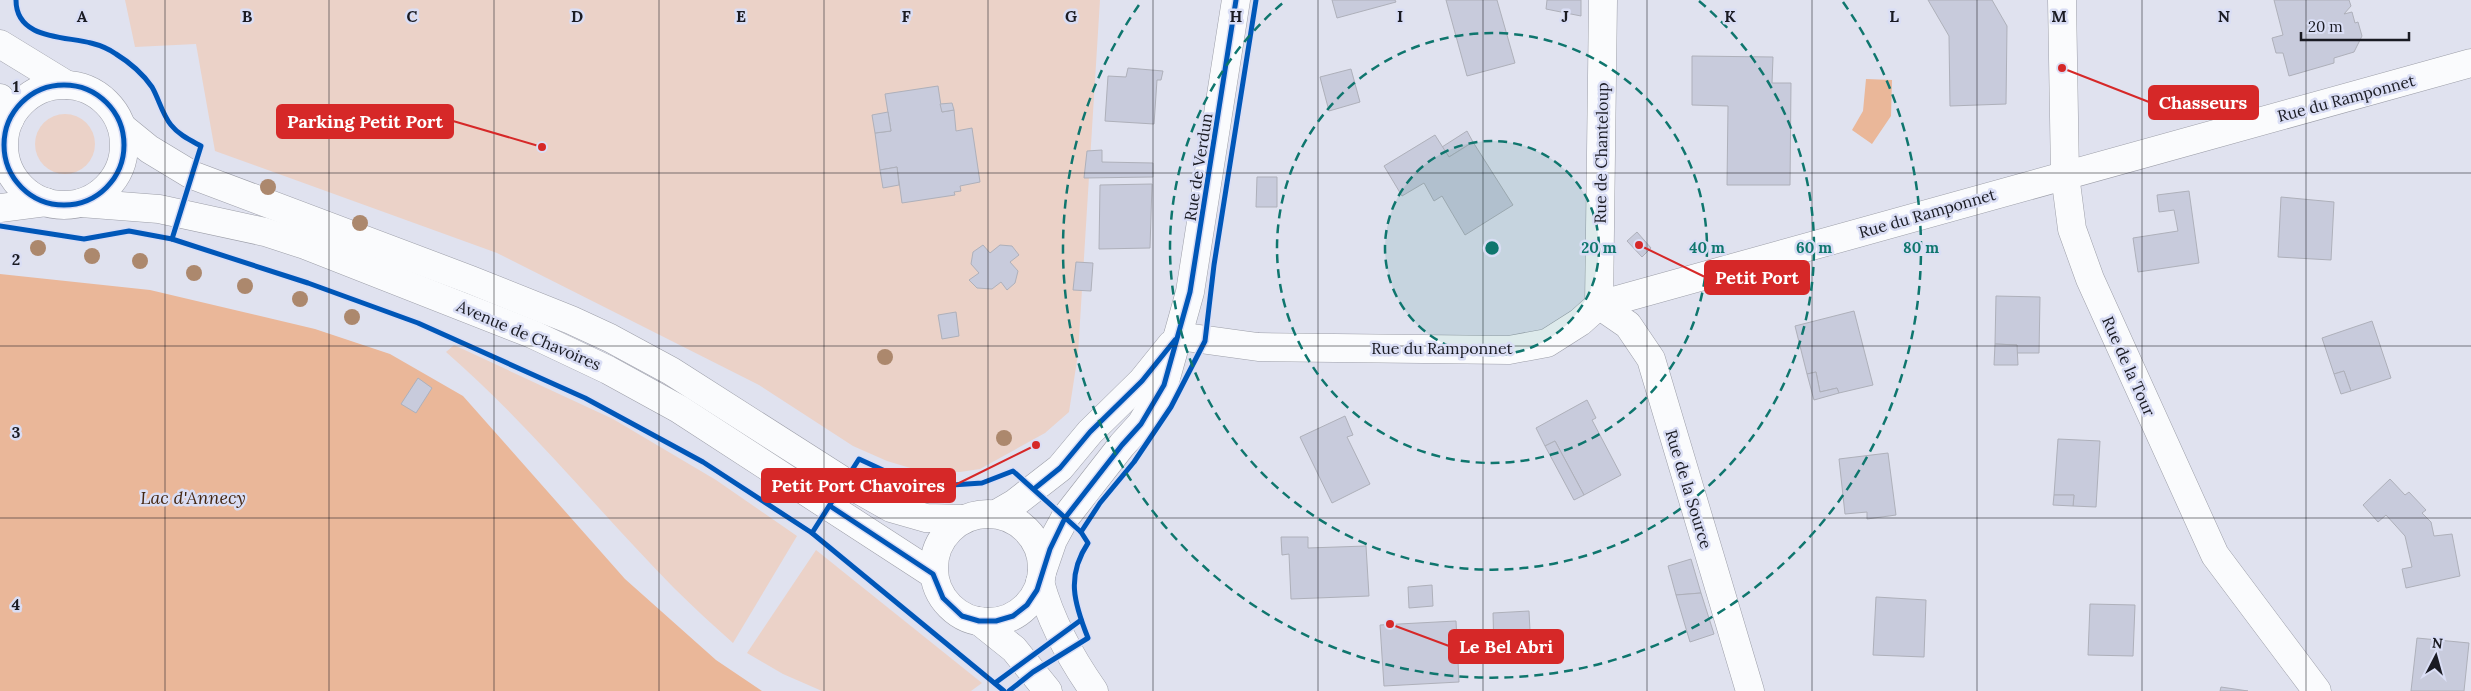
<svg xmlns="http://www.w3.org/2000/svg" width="2471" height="691" font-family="Lora,serif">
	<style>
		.green { fill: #ebd2c8 }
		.water { fill: #eab799 }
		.building { fill: #c8cbdc; stroke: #aeb0ba }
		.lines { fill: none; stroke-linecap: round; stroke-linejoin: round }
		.minor-casing { stroke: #9c9ea8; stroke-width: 29 }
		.major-casing { stroke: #9c9ea8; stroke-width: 29 }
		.minor { stroke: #fafbfd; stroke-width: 28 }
		.major { stroke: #fafbfd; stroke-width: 28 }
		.cycleway-casing { stroke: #dadef5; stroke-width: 8 }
		.cycleway { stroke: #0057b8; stroke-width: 5 }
		.tree { fill: #ac886d }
		.grid { fill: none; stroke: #1a1b23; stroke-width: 1; stroke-opacity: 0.55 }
		.ring { fill: none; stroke: #0f766e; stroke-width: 2.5; stroke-dasharray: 9 6 }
		.labels { text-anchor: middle; stroke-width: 5; stroke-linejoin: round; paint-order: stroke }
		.street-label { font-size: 16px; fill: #1a1b23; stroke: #dadef5 }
		.water-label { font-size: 18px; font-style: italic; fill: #442611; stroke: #dadef5 }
		.grid-label { font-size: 16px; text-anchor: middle; font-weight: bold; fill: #1a1b23; stroke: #dadef5; stroke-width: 5; stroke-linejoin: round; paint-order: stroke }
		.centre { fill: #0f766e; stroke: #dadef5; stroke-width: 2.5 }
		.ring-label { font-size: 15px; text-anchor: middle; font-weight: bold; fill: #0f766e; stroke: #dadef5; stroke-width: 5; stroke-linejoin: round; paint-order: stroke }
		.leader { fill: none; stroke: #d62828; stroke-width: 2 }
		.callout-dot { fill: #d62828; stroke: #dadef5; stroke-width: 2 }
		.callout { fill: #d62828; stroke: #d62828; stroke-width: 2 }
		.callout-label { font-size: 18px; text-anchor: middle; font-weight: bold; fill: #fff }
	</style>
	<rect width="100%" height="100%" fill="#e0e2ef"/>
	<g class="green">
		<polygon points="125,0 1100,0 1078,354 1069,412 1045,433 980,469 960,472 917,470 887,461 853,446 759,385 497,253 215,151 196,44 135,47"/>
		<circle cx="65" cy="144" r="30"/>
		<path d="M454 345 613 419 716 480 797 536 733 643C713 625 693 607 674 588 597 510 529 424 446 352Z"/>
		<polygon points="816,550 982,683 971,691 822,691 783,674 747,653"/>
	</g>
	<g class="water">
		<polygon points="1866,79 1892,80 1891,116 1872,144 1852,130 1863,111"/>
		<polygon points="0,274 150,290 315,329 390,354 463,396 625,579 716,660 762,691 0,691"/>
	</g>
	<g class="building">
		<polygon points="1332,0 1395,0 1396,2 1337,18"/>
		<polygon points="1446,0 1497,0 1515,63 1467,76"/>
		<polygon points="1547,0 1581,0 1581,16 1546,9"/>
		<polygon points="1928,0 1992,0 2007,26 2006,104 1950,106 1949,36"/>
		<polygon points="2274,0 2349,0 2351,6 2344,14 2352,12 2355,23 2358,22 2362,36 2354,52 2334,58 2334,63 2289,76 2283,53 2276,53 2272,38 2283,35"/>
		<polygon points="1692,56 1773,57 1772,83 1791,83 1790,185 1727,185 1728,106 1692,105"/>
		<polygon points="1128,68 1163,71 1161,80 1157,80 1154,124 1105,121 1108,76 1126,77"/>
		<polygon points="1351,69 1360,102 1329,111 1320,77"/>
		<polygon points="938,86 942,112 954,110 956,131 972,128 980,182 960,186 961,191 954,192 955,195 902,203 897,167 880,170 875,133 891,131 885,94"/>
		<polygon points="952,103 954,110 942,112 940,104"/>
		<polygon points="888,112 891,131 875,133 872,115"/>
		<polygon points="1467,131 1473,142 1449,157 1442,147"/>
		<polygon points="1435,135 1449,157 1473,142 1513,205 1465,235 1442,196 1434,201 1424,183 1402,196 1384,166"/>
		<polygon points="1102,150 1102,162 1153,163 1153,177 1084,178 1087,151"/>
		<polygon points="897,167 899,185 883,188 880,170"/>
		<polygon points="1257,177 1277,177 1277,207 1256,207"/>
		<polygon points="1152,184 1150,248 1099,249 1100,185"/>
		<polygon points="2189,191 2199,263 2138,272 2133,238 2178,231 2174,210 2159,212 2157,195"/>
		<polygon points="2281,197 2334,202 2331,260 2278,257"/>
		<polygon points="1637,232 1651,248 1642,257 1627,241"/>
		<polygon points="983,245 990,253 1000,245 1012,246 1019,255 1010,262 1018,271 1015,283 1007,290 1001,282 992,289 977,288 969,280 979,273 971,264 973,252"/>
		<polygon points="1076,262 1093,263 1091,291 1073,290"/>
		<polygon points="1996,296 2040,297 2039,353 2016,353 2017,345 1995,344"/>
		<polygon points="1854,311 1873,385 1839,393 1837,388 1820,392 1816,372 1807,374 1795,326"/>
		<polygon points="956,312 959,336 942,339 938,315"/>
		<polygon points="2372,321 2391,378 2351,391 2344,371 2334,374 2322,338"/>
		<polygon points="1995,344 2017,345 2018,365 1994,365"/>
		<polygon points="2344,371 2351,391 2341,394 2334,374"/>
		<polygon points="1816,372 1820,392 1837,388 1839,393 1814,400 1807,374"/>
		<polygon points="418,378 432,388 416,413 401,404"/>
		<polygon points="1587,400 1596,418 1592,420 1621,475 1584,495 1555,441 1545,446 1536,428"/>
		<polygon points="1345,416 1353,435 1347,437 1370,484 1332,503 1300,437"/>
		<polygon points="2058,439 2100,441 2096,507 2073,506 2074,495 2054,495"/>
		<polygon points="1555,441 1584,495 1574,500 1545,446"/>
		<polygon points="1888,453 1896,515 1867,519 1867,512 1845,514 1839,459"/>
		<polygon points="2390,479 2405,495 2409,492 2426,510 2422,513 2431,522 2434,536 2452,534 2460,576 2406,588 2402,569 2412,567 2405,536 2386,515 2378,522 2363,505"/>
		<polygon points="2054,495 2074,495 2073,506 2053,505"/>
		<polygon points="1281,537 1308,537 1308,548 1366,546 1369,596 1291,599 1289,554 1282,555"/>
		<polygon points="1691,559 1701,593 1676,595 1668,566"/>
		<polygon points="1432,585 1433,606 1409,608 1408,587"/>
		<polygon points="1701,593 1714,634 1690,642 1676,595"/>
		<polygon points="1876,597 1926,600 1924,657 1873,655"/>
		<polygon points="2090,604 2135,605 2133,656 2088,655"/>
		<polygon points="1529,611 1531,650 1494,652 1493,613"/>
		<polygon points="1456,621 1459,682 1384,686 1380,625"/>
		<polygon points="2417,638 2469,643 2464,691 2411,691"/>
		<polygon points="2221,687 2248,691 2220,691"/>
	</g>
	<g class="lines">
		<defs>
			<g id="minor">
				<polyline points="1603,0 1599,305 1628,325 1651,359 1750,691"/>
				<polyline points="2062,0 2065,175 2072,229 2090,279 2215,555 2317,691"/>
				<polyline points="0,44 67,85"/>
				<polyline points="0,98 10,119"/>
				<polyline points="1178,336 1258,347 1509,350 1547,343 1580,322 1599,305 2471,63"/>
			</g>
			<g id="major">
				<circle cx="64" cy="145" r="60"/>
				<polyline points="122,127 149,149 192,175 471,280 571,320 610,338 671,371 845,482 891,508 926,518 964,519"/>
				<polyline points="81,203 159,209 265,232 305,245 532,334 608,370 679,409 933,574"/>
				<polyline points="0,208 46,202"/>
				<circle cx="988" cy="568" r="54"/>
				<polyline points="996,514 1015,503 1060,468 1090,432 1142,381 1171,345"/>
				<polyline points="1042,572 1053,540 1065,518 1122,445 1141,424 1164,385 1190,292 1236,0"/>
				<path d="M1040 582C1051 622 1070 657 1094 691"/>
				<polyline points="979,621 1014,649 1048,691"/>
			</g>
		</defs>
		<use href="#minor" class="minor-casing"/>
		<use href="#major" class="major-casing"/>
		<use href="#minor" class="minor"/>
		<use href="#major" class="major"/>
		<defs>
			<g id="cycleway">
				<path d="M16 0C16 40 66 36 91 43 99 45 109 49 116 54 129 62 143 74 152 87 159 99 162 114 171 125 179 135 190 140 201 146L172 239"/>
				<circle cx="64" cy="145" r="60"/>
				<polyline points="0,226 84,239 129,231 172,239 308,283 418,323 585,398 703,462 812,533 1004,691"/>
				<polyline points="1034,489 1060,468 1090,432 1142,381 1175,340"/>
				<polyline points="830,506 933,574 943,598 962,616 979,621 996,621 1013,616 1027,605 1037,590 1050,549 1065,518 1122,445 1141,424 1164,385 1190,292 1236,0"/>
				<polyline points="1081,532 1100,503 1134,462 1171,407 1205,341 1214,265 1256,0"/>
				<path d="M812 533 859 459 898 477 952 485 982 483 1013 471 1081 532 1088 543C1066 576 1074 603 1088 638L1033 672 1009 691"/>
				<polyline points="995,683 1081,620"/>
			</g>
		</defs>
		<use href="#cycleway" class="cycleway-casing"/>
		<use href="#cycleway" class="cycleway"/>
	</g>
	<g class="tree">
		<circle cx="268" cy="187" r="8"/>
		<circle cx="360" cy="223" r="8"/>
		<circle cx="38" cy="248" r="8"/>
		<circle cx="92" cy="256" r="8"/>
		<circle cx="140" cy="261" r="8"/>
		<circle cx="194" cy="273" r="8"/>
		<circle cx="245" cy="286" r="8"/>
		<circle cx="300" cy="299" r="8"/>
		<circle cx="352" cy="317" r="8"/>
		<circle cx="885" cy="357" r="8"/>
		<circle cx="1004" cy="438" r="8"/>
	</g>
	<path class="grid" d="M165 0V691M329 0V691M494 0V691M659 0V691M824 0V691M988 0V691M1153 0V691M1318 0V691M1483 0V691M1647 0V691M1812 0V691M1977 0V691M2142 0V691M2306 0V691M0 173H2471M0 346H2471M0 518H2471"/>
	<circle cx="1492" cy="248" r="107" fill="#0f766e" fill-opacity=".12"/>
	<g class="ring">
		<circle cx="1492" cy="248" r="107"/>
		<circle cx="1492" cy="248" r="215"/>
		<path d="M1699 1A322 322 0 1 1 1285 1"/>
		<path d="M1843 2A429 429 0 1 1 1141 2"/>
	</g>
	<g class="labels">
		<g class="street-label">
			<text transform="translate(2346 98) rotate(-15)" y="6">Rue du Ramponnet</text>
			<text transform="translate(1601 153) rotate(-89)" y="6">Rue de Chanteloup</text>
			<text transform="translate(1198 167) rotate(-81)" y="6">Rue de Verdun</text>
			<text transform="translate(1927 213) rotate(-16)" y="6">Rue du Ramponnet</text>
			<text transform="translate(529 335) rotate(23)" y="6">Avenue de Chavoires</text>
			<text x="1442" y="354">Rue du Ramponnet</text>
			<text transform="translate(2129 366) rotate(66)" y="6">Rue de la Tour</text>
			<text transform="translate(1689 489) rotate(73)" y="6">Rue de la Source</text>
		</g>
		<g class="water-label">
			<text x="193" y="504">Lac d'Annecy</text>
		</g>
	</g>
	<g class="grid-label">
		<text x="82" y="22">A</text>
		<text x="247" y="22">B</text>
		<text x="412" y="22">C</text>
		<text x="577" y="22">D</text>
		<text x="741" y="22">E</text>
		<text x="906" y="22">F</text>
		<text x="1071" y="22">G</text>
		<text x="1236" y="22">H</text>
		<text x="1400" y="22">I</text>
		<text x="1565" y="22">J</text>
		<text x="1730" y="22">K</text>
		<text x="1894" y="22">L</text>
		<text x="2059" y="22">M</text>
		<text x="2224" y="22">N</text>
		<text x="16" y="92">1</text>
		<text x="16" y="265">2</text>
		<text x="16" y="438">3</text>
		<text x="16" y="610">4</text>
	</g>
	<circle cx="1492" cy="248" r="8" class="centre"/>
	<g class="ring-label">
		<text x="1599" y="253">20 m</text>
		<text x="1707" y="253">40 m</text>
		<text x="1814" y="253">60 m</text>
		<text x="1921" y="253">80 m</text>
	</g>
	<path class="leader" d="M2062 68L2149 102M542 147L453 121M1639 245L1705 277M1036 445L955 485M1390 624L1449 646"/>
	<g class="callout-dot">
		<circle cx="2062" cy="68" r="5"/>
		<circle cx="542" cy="147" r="5"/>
		<circle cx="1639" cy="245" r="5"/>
		<circle cx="1036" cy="445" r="5"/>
		<circle cx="1390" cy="624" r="5"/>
	</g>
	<g class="callout">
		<rect x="2149" y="86" width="109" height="33" rx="5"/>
		<rect x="277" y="105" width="176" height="33" rx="5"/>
		<rect x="1705" y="261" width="104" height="33" rx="5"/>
		<rect x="762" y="469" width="193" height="33" rx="5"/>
		<rect x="1449" y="630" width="114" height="33" rx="5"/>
	</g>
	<g class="callout-label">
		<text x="2203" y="109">Chasseurs</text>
		<text x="365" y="128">Parking Petit Port</text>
		<text x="1757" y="284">Petit Port</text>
		<text x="858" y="492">Petit Port Chavoires</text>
		<text x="1506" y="653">Le Bel Abri</text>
	</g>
	<g transform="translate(2436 656) rotate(6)" stroke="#dadef5" stroke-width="4" paint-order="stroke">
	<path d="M0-4L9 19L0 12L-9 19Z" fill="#1a1b23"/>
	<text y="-8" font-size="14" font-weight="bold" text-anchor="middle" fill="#1a1b23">N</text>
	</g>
	<path d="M2301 32v8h108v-8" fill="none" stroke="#1a1b23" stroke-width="2.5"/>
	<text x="2308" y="32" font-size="15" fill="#1a1b23" stroke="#dadef5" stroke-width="4" paint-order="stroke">20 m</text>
</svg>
